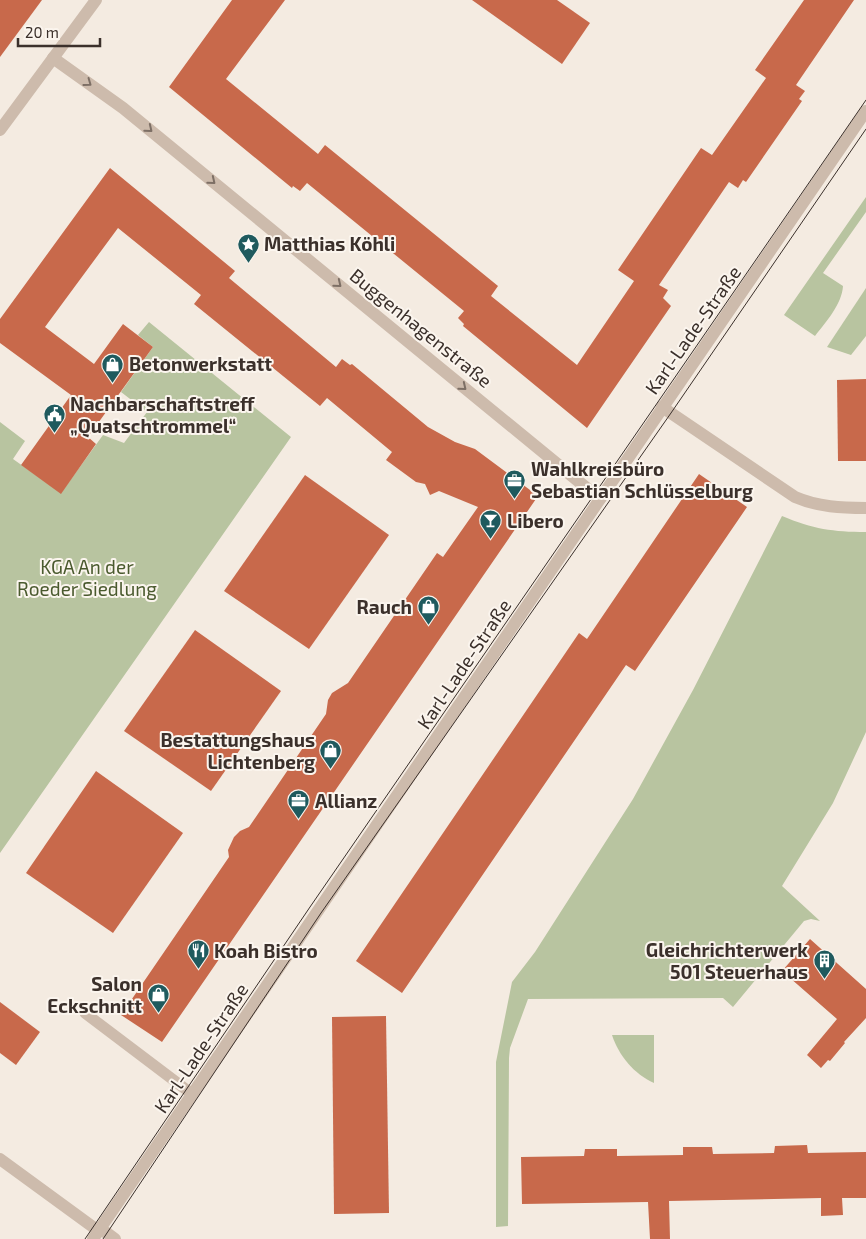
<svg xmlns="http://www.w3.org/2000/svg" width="866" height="1239" font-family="'Exo 2',sans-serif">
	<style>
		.green { fill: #b8c4a0 }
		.building { fill: #c8694b }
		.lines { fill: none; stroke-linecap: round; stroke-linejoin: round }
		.service { stroke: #cdbbac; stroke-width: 11 }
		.minor { stroke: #cdbbac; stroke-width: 12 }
		.tram { stroke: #3b302b; stroke-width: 1 }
		.oneway { stroke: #7d6f65 }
		.labels { text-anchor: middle; stroke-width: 4; stroke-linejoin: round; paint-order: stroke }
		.poi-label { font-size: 19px; font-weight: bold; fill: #3b302b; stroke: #fbf5ee; text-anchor: start }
		.street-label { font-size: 19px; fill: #3b302b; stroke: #fbf5ee }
		.park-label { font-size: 19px; fill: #4a5a2e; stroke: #fbf5ee }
	</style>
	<rect width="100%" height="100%" fill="#f4ebe1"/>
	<g class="green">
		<path d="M866 197V212L823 273 843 286C842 304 826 322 815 336L784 315Z"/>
		<polygon points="866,288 866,336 851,355 827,347"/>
		<polygon points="149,322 291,437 0,853 0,422 25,441 13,459 61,493 103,435 124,443 147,412 121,392 153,347 138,335"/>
		<path d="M782 516C813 529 833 532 866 532V732L833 803 782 886 820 921 811 919 804 921 733 1007 723 998 528 999 510 1048 509 1058 508 1226 496 1227V1062L512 982 535 952 633 799 693 690Z"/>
		<path d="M612 1035H654V1083C634 1074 619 1056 612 1035Z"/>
	</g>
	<g class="building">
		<polygon points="0,0 42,0 0,57"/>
		<polygon points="232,0 285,0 226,79 318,154 325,145 498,286 491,296 577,365 634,281 618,270 701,148 712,155 766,78 755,70 804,0 854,0 796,85 805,91 799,99 802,101 746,182 743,180 738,188 729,182 659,285 668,290 663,298 671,306 587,428 463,326 464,324 458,318 464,311 307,183 300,191 293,186 292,188 169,87"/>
		<polygon points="472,0 557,0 590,23 562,64"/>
		<polygon points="110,168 235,271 229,278 336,367 342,359 350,365 352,364 428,427 455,442 475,449 538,496 162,1042 121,1015 229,857 228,850 234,837 240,831 249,827 326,714 328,700 332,693 348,683 437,553 443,557 478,507 439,491 430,495 425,484 416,482 386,460 392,452 327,398 320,406 194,304 201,295 118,228 45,327 94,364 123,324 153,347 88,437 96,444 61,494 21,465 71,395 0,343 0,319"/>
		<polygon points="866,379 866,461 838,461 837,380"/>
		<polygon points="699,474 747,507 635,671 626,665 402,993 356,961 579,633 587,639"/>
		<polygon points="305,475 389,535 309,649 224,591"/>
		<polygon points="195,630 281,691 211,791 124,731"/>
		<polygon points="96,771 183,833 113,933 26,873"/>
		<polygon points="810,939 866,989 866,1018 844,1042 845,1043 830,1061 828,1060 821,1068 807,1055 837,1019 782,971"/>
		<polygon points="0,1002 40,1032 16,1065 0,1053"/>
		<polygon points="386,1016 389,1213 334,1214 332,1017"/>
		<polygon points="807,1145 808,1153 866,1152 866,1198 842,1198 843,1215 821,1216 821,1198 669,1201 670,1239 650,1239 648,1202 522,1204 521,1157 584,1156 585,1149 617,1149 617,1156 683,1155 683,1147 712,1147 713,1154 774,1153 775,1146"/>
	</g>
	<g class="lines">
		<polyline class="service" points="85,1013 192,1094"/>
		<g class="minor">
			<polyline points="53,58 123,108 600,499"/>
			<polyline points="0,130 96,0"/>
			<path d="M662 407 795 497C818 507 842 508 866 508"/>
			<polyline points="0,1159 93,1227 107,1233 115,1239"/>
			<polyline points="93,1239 866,111"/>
		</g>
		<g class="tram">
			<polyline points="85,1239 310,907 866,100"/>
			<polyline points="103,1239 321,913 671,413 866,129"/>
		</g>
	</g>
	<defs><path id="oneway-chevron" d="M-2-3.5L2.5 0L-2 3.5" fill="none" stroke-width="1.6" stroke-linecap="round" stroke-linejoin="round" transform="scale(1.25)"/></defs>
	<g class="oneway">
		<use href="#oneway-chevron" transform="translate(88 83) rotate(36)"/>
		<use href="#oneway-chevron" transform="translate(149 129) rotate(39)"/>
		<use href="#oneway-chevron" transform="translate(212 181) rotate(39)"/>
		<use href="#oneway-chevron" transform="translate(338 284) rotate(39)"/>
		<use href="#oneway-chevron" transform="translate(463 387) rotate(39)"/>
	</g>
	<defs>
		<symbol id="sight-pin" viewBox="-11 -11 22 30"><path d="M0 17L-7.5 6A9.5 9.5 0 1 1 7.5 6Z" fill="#1f5a5e" stroke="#fbf5ee"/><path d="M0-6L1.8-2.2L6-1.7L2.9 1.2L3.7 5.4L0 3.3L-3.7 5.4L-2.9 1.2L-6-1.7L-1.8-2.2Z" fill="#fff"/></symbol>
		<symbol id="shop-pin" viewBox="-11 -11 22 30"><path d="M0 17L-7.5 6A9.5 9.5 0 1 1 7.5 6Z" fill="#1f5a5e" stroke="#fbf5ee"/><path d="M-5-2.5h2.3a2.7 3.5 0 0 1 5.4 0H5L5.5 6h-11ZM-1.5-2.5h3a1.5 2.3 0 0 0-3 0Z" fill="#fff"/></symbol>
		<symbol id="civic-pin" viewBox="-11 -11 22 30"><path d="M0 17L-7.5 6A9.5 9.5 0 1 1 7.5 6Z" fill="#1f5a5e" stroke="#fbf5ee"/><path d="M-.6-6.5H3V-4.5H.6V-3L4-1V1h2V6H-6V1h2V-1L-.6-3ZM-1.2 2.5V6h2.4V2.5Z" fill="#fff"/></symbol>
		<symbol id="office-pin" viewBox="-11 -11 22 30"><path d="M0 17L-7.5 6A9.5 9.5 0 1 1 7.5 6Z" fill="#1f5a5e" stroke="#fbf5ee"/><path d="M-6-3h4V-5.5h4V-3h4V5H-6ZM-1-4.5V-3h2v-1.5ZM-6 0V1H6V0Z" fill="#fff"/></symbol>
		<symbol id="bar-pin" viewBox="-11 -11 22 30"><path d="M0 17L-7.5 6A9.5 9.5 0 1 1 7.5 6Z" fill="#1f5a5e" stroke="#fbf5ee"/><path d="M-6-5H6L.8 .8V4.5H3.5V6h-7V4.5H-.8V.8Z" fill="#fff"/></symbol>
		<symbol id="restaurant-pin" viewBox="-11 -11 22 30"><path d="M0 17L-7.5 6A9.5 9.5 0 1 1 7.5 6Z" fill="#1f5a5e" stroke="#fbf5ee"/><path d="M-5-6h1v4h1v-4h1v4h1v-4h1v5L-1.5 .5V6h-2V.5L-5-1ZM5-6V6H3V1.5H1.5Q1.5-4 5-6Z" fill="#fff"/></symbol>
		<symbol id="building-pin" viewBox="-11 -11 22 30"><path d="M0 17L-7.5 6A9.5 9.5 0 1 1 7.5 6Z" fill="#1f5a5e" stroke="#fbf5ee"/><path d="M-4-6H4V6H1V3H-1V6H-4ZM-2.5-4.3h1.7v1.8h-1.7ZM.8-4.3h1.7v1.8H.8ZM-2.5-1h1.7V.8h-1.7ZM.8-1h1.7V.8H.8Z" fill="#fff"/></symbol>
	</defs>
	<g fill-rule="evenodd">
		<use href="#sight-pin" x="236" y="232" width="25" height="34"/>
		<use href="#shop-pin" x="100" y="352" width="25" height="34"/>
		<use href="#civic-pin" x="42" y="402" width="25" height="34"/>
		<use href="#office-pin" x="502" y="468" width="25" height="34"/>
		<use href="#bar-pin" x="478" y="508" width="25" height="34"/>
		<use href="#shop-pin" x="416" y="594" width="25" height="34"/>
		<use href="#shop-pin" x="318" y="738" width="25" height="34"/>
		<use href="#office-pin" x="286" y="788" width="25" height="34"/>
		<use href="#restaurant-pin" x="186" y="938" width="25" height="34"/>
		<use href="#building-pin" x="812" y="948" width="25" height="34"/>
		<use href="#shop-pin" x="146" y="982" width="25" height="34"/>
	</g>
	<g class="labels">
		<g class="poi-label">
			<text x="264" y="251">Matthias Köhli</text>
			<text x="129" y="371">Betonwerkstatt</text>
			<text x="70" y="411">Nachbarschaftstreff<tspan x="70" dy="22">„Quatschtrommel“</tspan></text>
			<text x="531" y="476">Wahlkreisbüro<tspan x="531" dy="22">Sebastian Schlüsselburg</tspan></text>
			<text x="507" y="528">Libero</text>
			<text x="412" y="614" text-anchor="end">Rauch</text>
			<text x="315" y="747" text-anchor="end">Bestattungshaus<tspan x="315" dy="22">Lichtenberg</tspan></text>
			<text x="315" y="808">Allianz</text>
			<text x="808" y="957" text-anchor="end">Gleichrichterwerk<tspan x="808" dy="22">501 Steuerhaus</tspan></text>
			<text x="214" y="958">Koah Bistro</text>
			<text x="142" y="991" text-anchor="end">Salon<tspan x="142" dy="22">Eckschnitt</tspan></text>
		</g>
		<g class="street-label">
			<text transform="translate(421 328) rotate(39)" y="7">Buggenhagenstraße</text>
			<text transform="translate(693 330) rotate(-55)" y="7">Karl-Lade-Straße</text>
			<text transform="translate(464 664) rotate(-56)" y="7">Karl-Lade-Straße</text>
			<text transform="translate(201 1048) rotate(-56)" y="7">Karl-Lade-Straße</text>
		</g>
		<g class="park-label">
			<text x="87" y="574">KGA An der<tspan x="87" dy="22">Roeder Siedlung</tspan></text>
		</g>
	</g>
	<path d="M18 38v8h82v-8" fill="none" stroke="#3b302b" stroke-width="2.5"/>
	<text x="25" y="38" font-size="15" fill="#3b302b" stroke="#fbf5ee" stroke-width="4" paint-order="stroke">20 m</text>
</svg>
